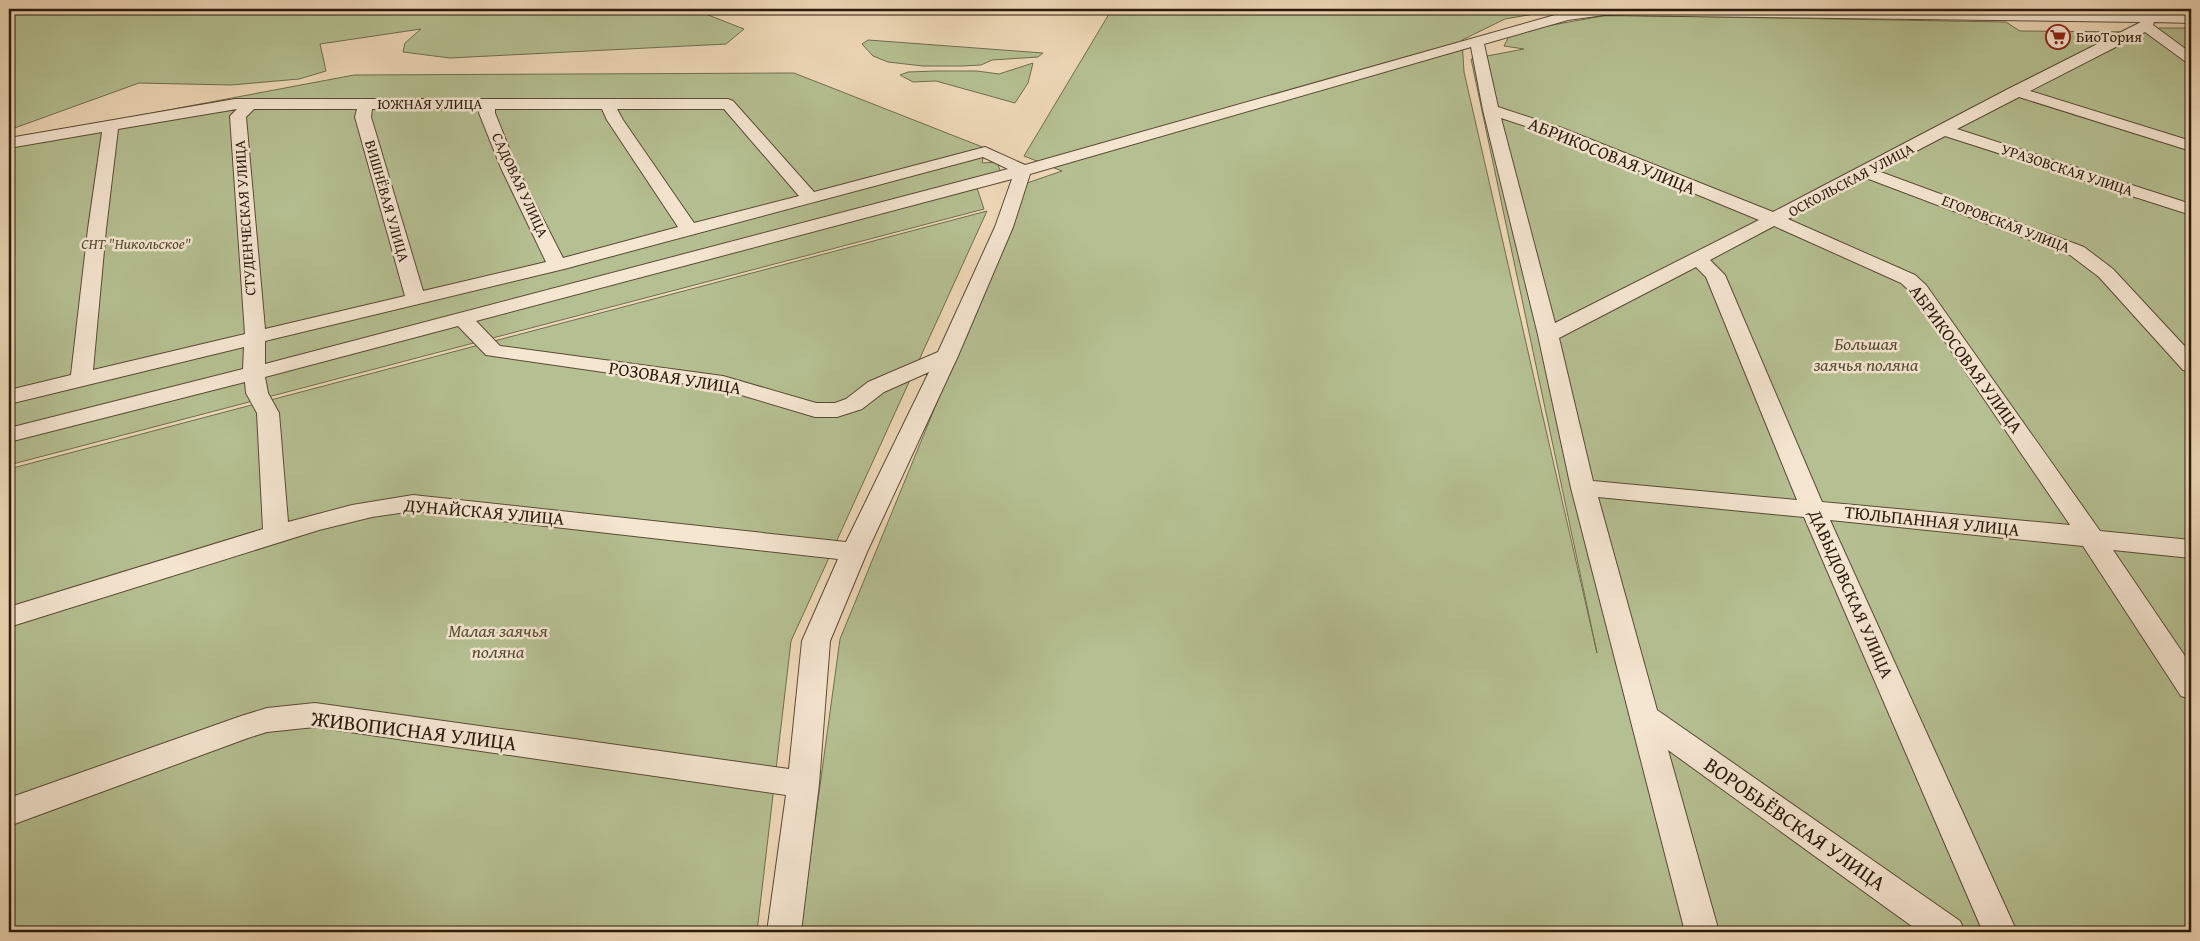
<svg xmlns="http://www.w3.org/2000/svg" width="2200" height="941" font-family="'Gentium Book Plus',serif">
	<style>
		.green { fill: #b5c092; stroke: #6f6e4e }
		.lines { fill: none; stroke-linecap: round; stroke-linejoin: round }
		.minor-casing { stroke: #5a4a36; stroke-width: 2 }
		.minor { fill: #f5e6d1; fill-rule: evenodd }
		.labels { text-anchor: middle; stroke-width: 5; stroke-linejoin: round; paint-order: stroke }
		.far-poi-label { font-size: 15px; fill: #291b0b; stroke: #f5e6d1; text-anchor: start }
		.far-street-label { font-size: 15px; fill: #291b0b; stroke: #f5e6d1 }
		.far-park-label { font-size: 15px; font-style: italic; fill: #534d34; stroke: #f5e6d1 }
		.street-label { font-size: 18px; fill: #291b0b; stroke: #f5e6d1 }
		.park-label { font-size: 18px; font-style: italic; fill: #534d34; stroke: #f5e6d1 }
		.near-street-label { font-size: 21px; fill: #291b0b; stroke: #f5e6d1 }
	</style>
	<rect width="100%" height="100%" fill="#efd9b8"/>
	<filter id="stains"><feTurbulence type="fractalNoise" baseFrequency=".004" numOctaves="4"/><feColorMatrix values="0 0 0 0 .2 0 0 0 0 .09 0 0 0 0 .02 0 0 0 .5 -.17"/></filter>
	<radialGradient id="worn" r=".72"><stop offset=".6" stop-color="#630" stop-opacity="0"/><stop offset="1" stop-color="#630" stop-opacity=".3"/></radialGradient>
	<g class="green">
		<polygon points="9,9 82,9 82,11 86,9 724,9 703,13 744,29 726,44 450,58 403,52 405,43 421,29 320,44 326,71 299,79 231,85 139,83 9,130"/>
		<polygon points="1112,9 1563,9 1505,19 1462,40 1464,72 1597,653 1471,59 1524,49 1504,46 1509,36 1547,26 1608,15 2006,22 2020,31 2149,32 2152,34 2159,28 2191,28 2191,932 800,932 840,639 1027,183 1062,171 1024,156"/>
		<polygon points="1692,9 2115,9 2112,14"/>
		<polygon points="2145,9 2191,9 2191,16 2141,15"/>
		<polygon points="868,40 1043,53 1038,57 992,60 981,65 962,66 923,66 888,62 873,56 862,44"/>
		<polygon points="1033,63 1028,83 1015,103 936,81 913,82 900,75 908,72 936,71 977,71 999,74"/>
		<polygon points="794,73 985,148 982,163 997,162 1001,173 975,182 984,209 9,465 9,140 354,75"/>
		<polygon points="987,211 791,641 757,932 9,932 9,469"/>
	</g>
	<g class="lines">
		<defs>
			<path id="minor" d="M1592 9 2191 15V23L2154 22 2153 25 2191 53V63L2186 62 2145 32 2030 91 2191 141V151L2019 97 1957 129 2191 204V215L1945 136 1878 171 2084 247 2113 269 2191 353V371L2183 370 2099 277 2070 255 1866 178 1788 219 1915 275 1926 285 2100 531 2191 540V558L2113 550 2191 665V699L2181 696 2083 546 1830 520 2017 932H1983L1804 517 1598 497 1657 710 1960 921 1965 932H1920L1668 750 1719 932H1685L1571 488 1538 335 1483 110 1471 47 1030 174 1013 227 958 356 867 552 830 641 819 784 801 932H767L786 795 315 727 267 732 248 738 9 826V798L241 716 267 708 315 703 789 769 802 641 838 559 413 511 372 517 319 530 9 627V607L263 529 257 413 246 393 245 382 9 442V428L243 369 244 347 9 404V390L71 375 88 229 102 132 9 148V138L235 99H728L733 101 814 192 985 147 1025 165 1562 13ZM1604 15 2141 22 2010 88 1773 212 1562 128 1498 107 1484 44 1568 20ZM237 109 230 116 245 334 93 370 106 229 118 129ZM254 109H357L355 117 405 296 265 329 246 117ZM372 109H480L479 113 501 168 546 262 423 291 371 117ZM495 109H602L607 120 678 227 563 258 517 168 495 113ZM617 109H724L799 196 694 223 623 120ZM1501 118 1550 134 1759 220 1555 323ZM983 157 1008 169 265 364V341L564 269ZM1012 179 995 227 938 352 868 382 846 399 835 403H816L723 376 500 346 476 321ZM1774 226 1901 283 1912 293 2070 525 1822 502 1725 275 1710 260ZM1696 267 1706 277 1797 500 1593 481 1559 338ZM458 326 486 355 721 389 815 417H837L862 409 884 392 929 372 846 542 413 495 352 505 288 522 279 413 268 393 265 377Z"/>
		</defs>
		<use href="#minor" class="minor-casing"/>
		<use href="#minor" class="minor"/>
	</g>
	<defs>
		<symbol id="supermarket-ring" viewBox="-11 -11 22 22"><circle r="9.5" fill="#f5e6d1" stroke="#8f2418" stroke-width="1.5"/><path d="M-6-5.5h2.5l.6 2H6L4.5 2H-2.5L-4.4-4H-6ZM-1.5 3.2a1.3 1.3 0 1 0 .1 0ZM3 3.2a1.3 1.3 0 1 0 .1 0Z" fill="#8f2418"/></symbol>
	</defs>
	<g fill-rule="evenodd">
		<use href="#supermarket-ring" x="2044" y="23" width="28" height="28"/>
	</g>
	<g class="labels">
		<g class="far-poi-label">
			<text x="2076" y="42">БиоТория</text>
		</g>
		<g class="far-street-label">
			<text x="430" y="109">ЮЖНАЯ УЛИЦА</text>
			<text transform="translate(2067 170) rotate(18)" y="5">УРАЗОВСКАЯ УЛИЦА</text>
			<text transform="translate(1851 180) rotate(-28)" y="5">ОСКОЛЬСКАЯ УЛИЦА</text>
			<text transform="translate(520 185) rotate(65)" y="5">САДОВАЯ УЛИЦА</text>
			<text transform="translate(387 201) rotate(74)" y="5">ВИШНЁВАЯ УЛИЦА</text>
			<text transform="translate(245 218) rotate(-94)" y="5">СТУДЕНЧЕСКАЯ УЛИЦА</text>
			<text transform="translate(2006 224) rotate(21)" y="5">ЕГОРОВСКАЯ УЛИЦА</text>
		</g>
		<g class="far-park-label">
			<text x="136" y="249">СНТ "Никольское"</text>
		</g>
		<g class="street-label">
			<text transform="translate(1612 156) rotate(22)" y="6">АБРИКОСОВАЯ УЛИЦА</text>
			<text transform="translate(1966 359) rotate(54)" y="6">АБРИКОСОВАЯ УЛИЦА</text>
			<text transform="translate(675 378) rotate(9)" y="6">РОЗОВАЯ УЛИЦА</text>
			<text transform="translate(484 512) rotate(5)" y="6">ДУНАЙСКАЯ УЛИЦА</text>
			<text transform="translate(1932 521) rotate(6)" y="6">ТЮЛЬПАННАЯ УЛИЦА</text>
			<text transform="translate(1851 594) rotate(66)" y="6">ДАВЫДОВСКАЯ УЛИЦА</text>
		</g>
		<g class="park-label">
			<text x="1866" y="350">Большая<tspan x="1866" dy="21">заячья поляна</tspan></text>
			<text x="498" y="637">Малая заячья<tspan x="498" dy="21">поляна</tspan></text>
		</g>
		<g class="near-street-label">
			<text transform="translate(414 731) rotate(7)" y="7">ЖИВОПИСНАЯ УЛИЦА</text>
			<text transform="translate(1795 824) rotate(35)" y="7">ВОРОБЬЁВСКАЯ УЛИЦА</text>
		</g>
	</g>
	<rect width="2200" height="941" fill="none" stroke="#efd9b8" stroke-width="30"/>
	<rect x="10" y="10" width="2180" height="921" fill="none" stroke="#291b0b" stroke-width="2.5"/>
	<rect x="15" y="15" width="2170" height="911" fill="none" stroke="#291b0b"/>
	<rect width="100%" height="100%" filter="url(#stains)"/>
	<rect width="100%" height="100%" fill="url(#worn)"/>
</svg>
